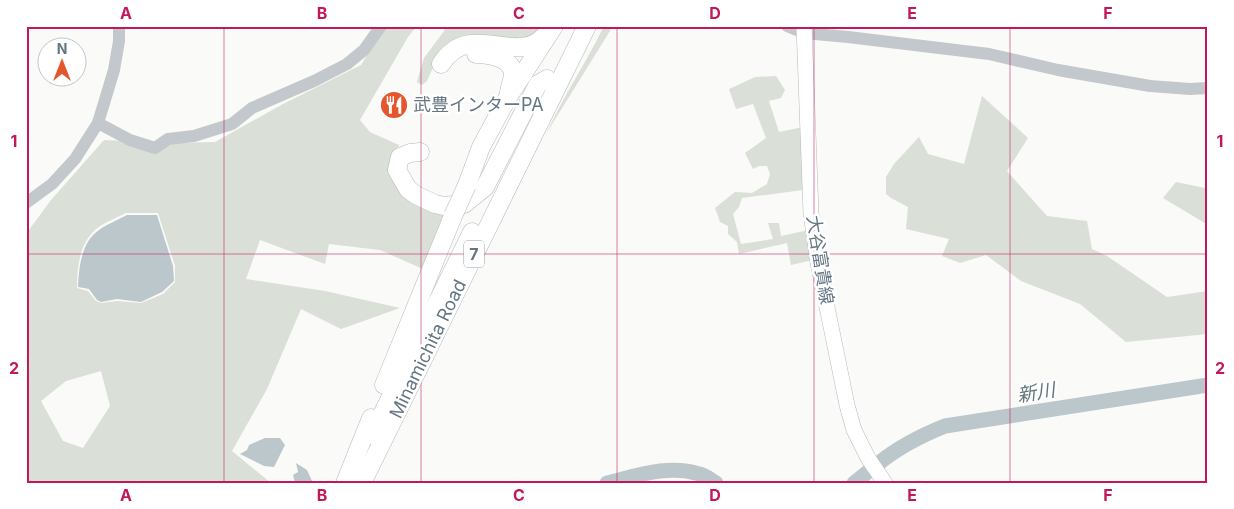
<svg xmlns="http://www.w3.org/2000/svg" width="1234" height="509" font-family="Inter,'Noto Sans JP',sans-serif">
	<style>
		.green { fill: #dadfd7; fill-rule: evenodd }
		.water { fill: #bbc7cb }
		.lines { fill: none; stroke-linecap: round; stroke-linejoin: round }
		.river { stroke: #bbc7cb; stroke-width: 15 }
		.major-casing { stroke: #b5babe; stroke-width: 16 }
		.highway-casing { stroke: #b4b9bd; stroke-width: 19 }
		.minor { stroke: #c3c8cc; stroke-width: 12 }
		.major { stroke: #fff; stroke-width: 15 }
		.highway { stroke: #fff; stroke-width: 18 }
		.highway-bridge-casing { stroke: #b4b9bd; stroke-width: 19; stroke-linecap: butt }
		.highway-bridge { stroke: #fff; stroke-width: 18 }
		.grid { fill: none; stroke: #c2185b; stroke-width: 1; stroke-opacity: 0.55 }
		.labels { text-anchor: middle; stroke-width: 5; stroke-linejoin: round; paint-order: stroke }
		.shield { fill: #fff; stroke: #939fa8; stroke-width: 1 }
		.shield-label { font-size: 16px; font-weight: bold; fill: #657683 }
		.poi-label { font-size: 18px; fill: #657683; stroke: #fff; text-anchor: start }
		.street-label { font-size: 18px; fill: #657683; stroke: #fff }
		.water-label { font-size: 19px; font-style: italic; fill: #60757c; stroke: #fff }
		.neatline { fill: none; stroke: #c2185b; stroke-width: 2 }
		.grid-label { font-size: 16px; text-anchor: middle; font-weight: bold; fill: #c2185b }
	</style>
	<rect width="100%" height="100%" fill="#fafaf8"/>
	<g class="green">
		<path d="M385 26H417L408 37 360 120 370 132 399 145 393 164 400 186 447 212 423 269 380 250 329 244 325 264 260 240 246 279 325 291 400 308 341 329 301 309 267 389 232 451 271 483H26V234L51 200 104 140 171 143 215 142 283 104 361 65ZM126 213H158L175 266V282L163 294 141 303 117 301 101 303 96 301 88 291 77 288C77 268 79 245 95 230 103 223 116 218 126 213ZM101 371 110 406 83 448 63 441 41 401 66 381Z"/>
		<polygon points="446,26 543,26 538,33 518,42 438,56 427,81 422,85 417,82 424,58 444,31"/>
		<path d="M604 26H613L546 134C563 97 586 63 604 26Z"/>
		<polygon points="776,76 785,90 781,98 769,101 779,132 803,127 803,190 742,198 739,207 733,214 741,244 773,239 768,223 779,223 781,236 809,230 813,260 791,265 787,243 739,254 737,242 728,234 728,226 720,222 715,208 735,192 752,193 767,184 770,174 767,166 759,166 753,169 745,153 766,138 753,104 736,109 729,89 755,77"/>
		<polygon points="982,96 1028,138 1007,171 1047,216 1087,221 1092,249 1107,256 1167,297 1208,291 1208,334 1126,342 1080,304 1021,281 986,255 960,263 942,256 949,239 906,229 908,207 891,198 886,194 886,177 894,164 919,137 928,154 964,164"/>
		<polygon points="1208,150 1208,225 1163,198 1176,182 1205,188"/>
	</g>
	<g class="water">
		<path d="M127 215H157L173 266 174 281 162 292 141 302 117 299 101 302 97 300 89 289 78 287C79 268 81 242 99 230 107 224 118 220 127 215Z"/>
		<polygon points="265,438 280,438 285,445 274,467 264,466 240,454 247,450 249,445"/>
		<polygon points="296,463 307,470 313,483 295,483 293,475 298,472"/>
	</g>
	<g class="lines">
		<g class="river">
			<path d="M879 463C900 446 920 436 945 426L1208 385"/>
			<path d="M607 483C636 476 669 464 699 474 705 475 711 480 716 483"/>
			<polyline points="854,483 869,471"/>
		</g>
		<defs>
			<polyline id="major" points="804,26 811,213 818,263 847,405 854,430 868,458 885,483"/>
			<g id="highway">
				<path d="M476 54C489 54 514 58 513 76 512 81 510 86 509 92"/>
				<path d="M441 64C471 18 518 69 546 34"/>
				<polyline points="420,152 410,153 400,157 397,170 408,189 416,195 435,204 444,206 464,204 485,187 538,84 547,79"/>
				<polyline points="467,185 481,147 508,97 554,26"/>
				<polyline points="384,385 453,216"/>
				<polyline points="372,435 472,232"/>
				<polyline points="345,483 371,418"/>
				<polyline points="362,483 587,26"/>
			</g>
		</defs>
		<use href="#major" class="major-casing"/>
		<use href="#highway" class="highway-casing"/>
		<g class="minor">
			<polyline points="787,26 804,33 848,37 989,54 1058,70 1150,86 1190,89 1208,88"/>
			<polyline points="98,123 130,140 155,148 168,139 194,136 232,124 252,108 314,81 347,64 364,50 381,26"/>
			<polyline points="26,203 52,184 75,159 98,123 114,70 119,41 119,26"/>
		</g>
		<use href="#major" class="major"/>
		<use href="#highway" class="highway"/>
		<defs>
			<polyline id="highway-bridge" points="453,216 467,185"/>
		</defs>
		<use href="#highway-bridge" class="highway-bridge-casing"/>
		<use href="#highway-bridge" class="highway-bridge"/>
	</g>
	<path class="grid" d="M224 26V483M421 26V483M617 26V483M814 26V483M1010 26V483M26 254H1208"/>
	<defs>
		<symbol id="restaurant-disc" viewBox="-11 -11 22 22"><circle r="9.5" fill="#e4572e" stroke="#fff"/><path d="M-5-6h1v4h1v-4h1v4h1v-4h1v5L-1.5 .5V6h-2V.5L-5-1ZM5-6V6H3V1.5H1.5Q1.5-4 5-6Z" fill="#fff"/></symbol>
	</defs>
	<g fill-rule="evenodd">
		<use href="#restaurant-disc" x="378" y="89" width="32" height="32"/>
	</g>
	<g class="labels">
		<rect class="shield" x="464" y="240.5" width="20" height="27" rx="4"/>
		<g class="shield-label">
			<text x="474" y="260">7</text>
		</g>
		<g class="poi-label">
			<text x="413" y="111">武豊インターPA</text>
		</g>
		<g class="street-label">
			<text transform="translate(820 260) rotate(81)" y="6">大谷富貴線</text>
			<text transform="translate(428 349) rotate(-64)" y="6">Minamichita Road</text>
		</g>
		<g class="water-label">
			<text transform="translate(1036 392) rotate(-9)" y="7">新川</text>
		</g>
	</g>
	<rect width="1234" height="509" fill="none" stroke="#ffffff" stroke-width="55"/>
	<g transform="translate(62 62)"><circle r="24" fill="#ffffff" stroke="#c1c8cd"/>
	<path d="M0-4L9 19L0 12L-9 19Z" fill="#e4572e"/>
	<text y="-8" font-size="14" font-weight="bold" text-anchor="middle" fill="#657683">N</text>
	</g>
	<rect x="28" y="28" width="1178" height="454" class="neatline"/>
	<g class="grid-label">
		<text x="126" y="19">A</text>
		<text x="322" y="19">B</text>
		<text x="519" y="19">C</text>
		<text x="715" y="19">D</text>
		<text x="912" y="19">E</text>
		<text x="1108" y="19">F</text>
		<text x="14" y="147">1</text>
		<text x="1220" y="147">1</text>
		<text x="14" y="374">2</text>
		<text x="1220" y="374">2</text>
		<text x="126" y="501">A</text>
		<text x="322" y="501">B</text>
		<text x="519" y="501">C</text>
		<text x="715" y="501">D</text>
		<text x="912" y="501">E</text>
		<text x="1108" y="501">F</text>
	</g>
</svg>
